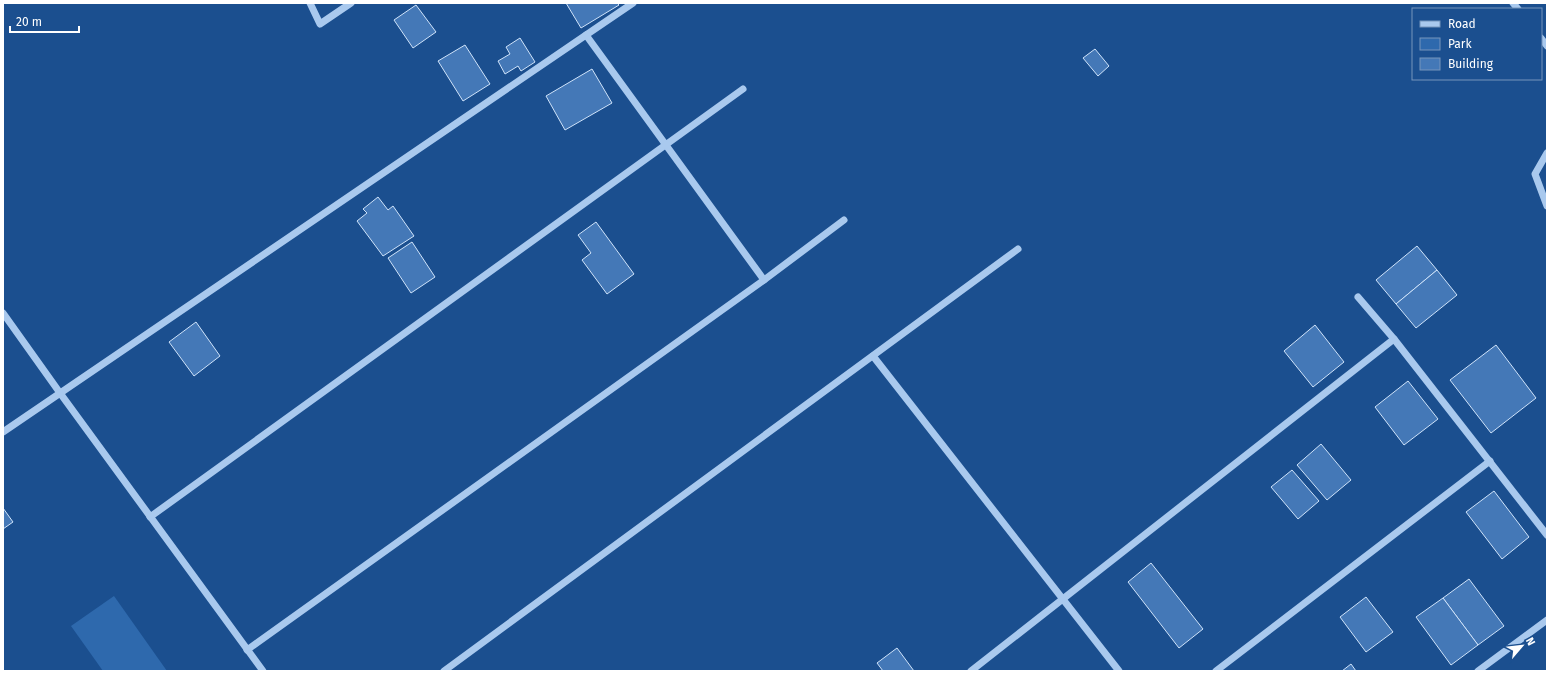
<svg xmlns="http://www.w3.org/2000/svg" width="1550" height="674" font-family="'Fira Sans',sans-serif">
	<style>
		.green { fill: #2e69ad }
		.building { fill: #4478b7; stroke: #cfe3fa }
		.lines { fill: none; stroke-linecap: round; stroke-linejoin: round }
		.minor { stroke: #a9c9ee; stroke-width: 7 }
	</style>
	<rect width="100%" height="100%" fill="#1b4f8f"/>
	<polygon class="green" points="114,596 167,671 103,671 71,626"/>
	<g class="building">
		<polygon points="566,3 617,3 619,5 581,28"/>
		<polygon points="416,5 436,32 413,48 394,20"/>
		<polygon points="520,38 535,62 521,71 518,66 505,74 498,61 510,54 506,47"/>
		<polygon points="465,45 490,84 463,101 438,61"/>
		<polygon points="1095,49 1109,66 1098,76 1083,58"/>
		<polygon points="592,69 612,103 565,130 546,96"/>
		<polygon points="378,197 388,210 393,206 414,236 383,256 357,221 367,213 363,209"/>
		<polygon points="596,222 634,274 607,294 582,260 591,253 578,235"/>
		<polygon points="412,242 435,277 411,293 388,258"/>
		<polygon points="1417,246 1437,270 1396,304 1376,280"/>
		<polygon points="1437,270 1457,295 1416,328 1396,304"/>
		<polygon points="196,322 220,356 194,376 169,342"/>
		<polygon points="1315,325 1344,362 1313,387 1284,351"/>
		<polygon points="1496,345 1536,398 1491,433 1450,380"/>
		<polygon points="1408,381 1438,419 1404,445 1375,407"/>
		<polygon points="1321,444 1351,480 1327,500 1297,465"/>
		<polygon points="1292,470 1319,501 1298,519 1271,487"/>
		<polygon points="1494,491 1529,537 1502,559 1466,512"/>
		<polygon points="3,508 13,522 3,529"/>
		<polygon points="1151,563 1203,629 1179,648 1128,582"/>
		<polygon points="1469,579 1504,626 1478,645 1443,598"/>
		<polygon points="1366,597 1393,632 1366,652 1340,617"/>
		<polygon points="1443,598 1478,645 1451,665 1416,617"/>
		<polygon points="897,648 914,671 883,671 877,663"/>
		<polygon points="1351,664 1356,671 1342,671"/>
	</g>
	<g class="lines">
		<g class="minor">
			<polyline points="310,3 320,24 351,3"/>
			<polyline points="1513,3 1518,9"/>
			<polyline points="586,35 764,280"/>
			<polyline points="1541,38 1547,46"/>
			<polyline points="1547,153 1535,174 1547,206"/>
			<polyline points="1358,297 1394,339 1547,535"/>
			<polyline points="3,313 60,393 263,671"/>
			<polyline points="873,356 1119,671"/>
			<polyline points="3,432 633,3"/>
			<polyline points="150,517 743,89"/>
			<polyline points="247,650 764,280 844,220"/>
			<polyline points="444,671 1018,249"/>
			<polyline points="971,671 1394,339"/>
			<polyline points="1216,671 1490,461"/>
			<polyline points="1478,671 1547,620"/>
		</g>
	</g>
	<rect width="1550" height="674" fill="none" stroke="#ffffff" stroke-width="8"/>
	<rect x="1412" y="8" width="130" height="72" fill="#1b4f8f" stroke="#7695bc"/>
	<rect x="1420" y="21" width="20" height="6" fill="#a9c9ee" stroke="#7695bc"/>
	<text x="1448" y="28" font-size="12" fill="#ffffff">Road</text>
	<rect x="1420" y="38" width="20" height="12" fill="#2e69ad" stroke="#7695bc"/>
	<text x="1448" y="48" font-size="12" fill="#ffffff">Park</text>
	<rect x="1420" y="58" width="20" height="12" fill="#4478b7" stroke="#7695bc"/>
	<text x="1448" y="68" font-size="12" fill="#ffffff">Building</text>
	<g transform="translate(1522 646) rotate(62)" stroke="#1b4f8f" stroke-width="3" paint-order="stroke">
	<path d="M0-3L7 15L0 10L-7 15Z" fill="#ffffff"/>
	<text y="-6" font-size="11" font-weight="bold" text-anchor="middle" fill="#ffffff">N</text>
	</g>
	<path d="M10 26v6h69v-6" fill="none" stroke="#ffffff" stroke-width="2"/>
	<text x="16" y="26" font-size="12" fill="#ffffff" stroke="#1b4f8f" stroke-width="3" paint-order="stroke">20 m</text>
</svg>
